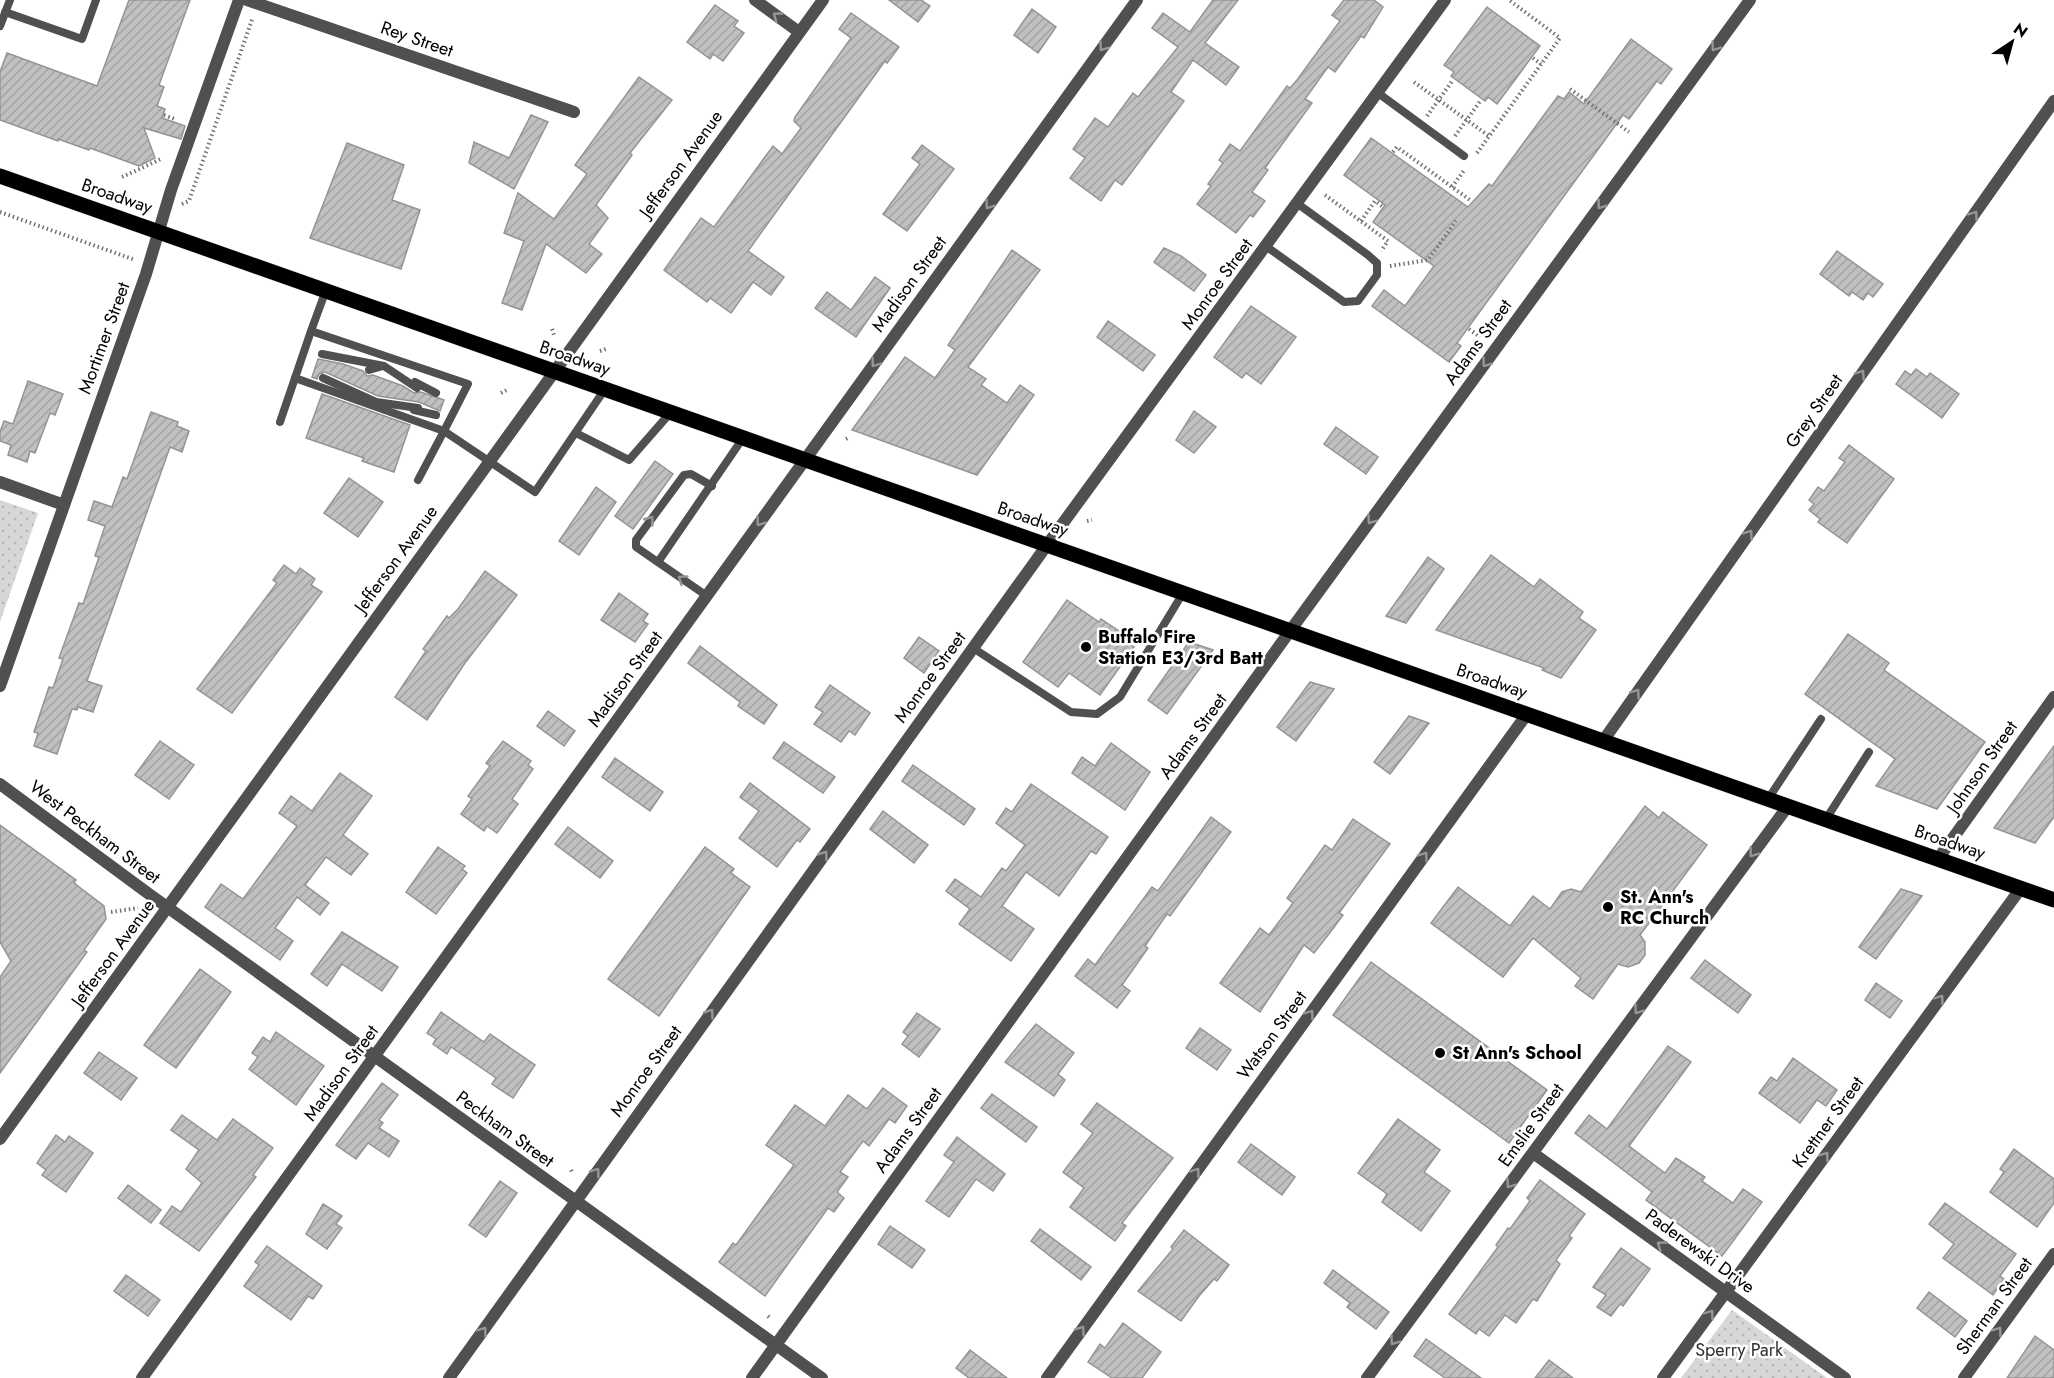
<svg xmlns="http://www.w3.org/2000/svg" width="2054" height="1378" font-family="Jost,sans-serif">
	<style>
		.grass { fill: url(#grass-dots) }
		.building { fill: url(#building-hatch); stroke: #949494; stroke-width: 1.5 }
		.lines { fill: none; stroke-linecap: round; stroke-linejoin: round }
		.primary-casing { stroke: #dbdbdb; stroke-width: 16 }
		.path { stroke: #727272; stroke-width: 4; stroke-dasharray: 1.5 3; stroke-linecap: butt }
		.service { stroke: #505050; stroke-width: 8 }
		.minor { stroke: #505050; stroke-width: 12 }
		.tertiary { stroke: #505050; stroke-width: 12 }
		.primary { stroke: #000; stroke-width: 15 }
		.oneway { stroke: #969696 }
		.poi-dot { fill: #000; stroke: #fff; stroke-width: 2 }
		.labels { text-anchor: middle; stroke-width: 5; stroke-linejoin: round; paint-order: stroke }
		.street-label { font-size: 18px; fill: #000; stroke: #fff }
		.poi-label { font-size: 18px; font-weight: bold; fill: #000; stroke: #fff; text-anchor: start }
		.park-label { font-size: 18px; fill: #2e2e2e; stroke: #fff }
	</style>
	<defs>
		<pattern id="grass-dots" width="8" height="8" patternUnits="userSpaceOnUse" patternTransform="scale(1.5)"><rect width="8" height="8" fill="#d7d7d7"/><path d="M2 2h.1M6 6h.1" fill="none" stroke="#b7b7b7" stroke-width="1.8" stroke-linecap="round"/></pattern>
		<pattern id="building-hatch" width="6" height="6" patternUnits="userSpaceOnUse" patternTransform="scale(1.5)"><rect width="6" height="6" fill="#c0c0c0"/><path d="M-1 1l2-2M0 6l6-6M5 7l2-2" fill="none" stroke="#a3a3a3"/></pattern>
	</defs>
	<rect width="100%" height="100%" fill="#fff"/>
	<g class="grass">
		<polygon points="0,500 38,513 0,622"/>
		<polygon points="1732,1310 1827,1378 1681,1378"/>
	</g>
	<g class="building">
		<polygon points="129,0 190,0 159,85 164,87 157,106 165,109 162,118 185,126 181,139 144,128 155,158 139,166 90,148 89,150 58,139 58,141 0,120 0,72 7,53 97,86"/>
		<polygon points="889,0 921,0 930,6 918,22"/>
		<polygon points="1213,0 1238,0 1205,43 1239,67 1226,85 1193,60 1171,92 1184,101 1122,185 1115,180 1101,201 1070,178 1085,158 1073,149 1095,118 1108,127 1133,93 1138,97 1178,47 1152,28 1163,13 1190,32"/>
		<polygon points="1344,0 1374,0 1383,7 1364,38 1361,36 1335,72 1328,67 1305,99 1312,103 1265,168 1268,170 1252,192 1265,201 1253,217 1250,215 1236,233 1197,204 1211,186 1208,184 1223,163 1219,160 1230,144 1240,151 1287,86 1290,88 1297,80 1340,21 1332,15"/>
		<polygon points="715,5 738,21 734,26 744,33 723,61 713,54 710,59 687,42"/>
		<polygon points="1487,7 1540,46 1497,104 1488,97 1485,101 1451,76 1454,72 1444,65"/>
		<polygon points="1032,9 1056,27 1038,53 1014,35"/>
		<polygon points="851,13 899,47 887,63 885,61 748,251 784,277 771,295 753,282 731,313 710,298 707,302 664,270 701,218 714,227 773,146 782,154 801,128 794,121 795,117 851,38 839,29"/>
		<polygon points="1631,39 1672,69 1661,84 1657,81 1629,119 1623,115 1457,343 1461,346 1449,362 1372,306 1384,290 1405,306 1434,266 1373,222 1385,205 1344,175 1371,138 1468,207 1489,184 1492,186 1558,96 1564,99 1569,92 1584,104"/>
		<polygon points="639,77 672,100 630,153 632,155 596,205 608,218 589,244 602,254 586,273 546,244 522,310 502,303 524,241 504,233 518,193 554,219 587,174 575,165"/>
		<polygon points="531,115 548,122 514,189 469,163 474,142 509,158"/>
		<polygon points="347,143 404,165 392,200 420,210 401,269 310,238"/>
		<polygon points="922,145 954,169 907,231 883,214 920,164 912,158"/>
		<polygon points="1164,248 1181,256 1206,275 1194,291 1154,262"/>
		<polygon points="1012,250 1040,270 968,367 986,379 981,385 1007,403 1020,385 1034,395 977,475 852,430 905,357 935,378 955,350 948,345"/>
		<polygon points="1837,251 1883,284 1873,297 1868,293 1863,300 1852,292 1849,296 1820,274"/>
		<polygon points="875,277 890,288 856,337 815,308 827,292 851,310"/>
		<polygon points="1251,306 1296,337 1261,384 1246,373 1242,378 1214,357"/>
		<polygon points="1108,321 1155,355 1143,371 1097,337"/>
		<polygon points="318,359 343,364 363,371 367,376 373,375 403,386 414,393 421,392 444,400 440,411 419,402 378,396 325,372 319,374 317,379 312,377"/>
		<polygon points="1916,369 1927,377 1930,373 1959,394 1942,418 1896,384 1905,371 1911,375"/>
		<polygon points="28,381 63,394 55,415 50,413 35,453 30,451 27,462 8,455 11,445 0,441 0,432 4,421 13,424"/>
		<polygon points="322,394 410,425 394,472 362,461 364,458 306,438"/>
		<polygon points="1194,411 1216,427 1194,453 1176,440"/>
		<polygon points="151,412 178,422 177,426 189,431 182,452 170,447 87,681 102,686 93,712 78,707 77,710 72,709 57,754 34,746 38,733 34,732 49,687 53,688 63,659 59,658 79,603 83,604 99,557 95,556 105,526 88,520 94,501 112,507 123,477 127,479"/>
		<polygon points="1336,427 1378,457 1366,474 1324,444"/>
		<polygon points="1849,445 1894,479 1847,543 1818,522 1820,519 1809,510 1814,504 1809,500 1818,487 1824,491 1845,462 1839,458"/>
		<polygon points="655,461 673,474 633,529 615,516"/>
		<polygon points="349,478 383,502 358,537 324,513"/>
		<polygon points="596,487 616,502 579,555 559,541"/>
		<polygon points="1491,555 1534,587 1540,579 1583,612 1579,618 1596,630 1561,678 1542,670 1544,668 1436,630"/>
		<polygon points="1428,557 1444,569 1406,623 1386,616"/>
		<polygon points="284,565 296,574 300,568 315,579 311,585 322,592 232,713 197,689 277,583 273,580"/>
		<polygon points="485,571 517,595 465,663 427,720 395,697 426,651 423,649 447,616 449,618 458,609"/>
		<polygon points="619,593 648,614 643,621 648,624 635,642 601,620"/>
		<polygon points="1067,600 1099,622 1101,619 1125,635 1122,639 1134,647 1100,695 1069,673 1058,687 1023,662"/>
		<polygon points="1848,634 1889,663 1884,670 1985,742 1937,809 1876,786 1895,759 1805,694"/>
		<polygon points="919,637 939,651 924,673 904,658"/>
		<polygon points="1189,642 1213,650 1167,714 1148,700"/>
		<polygon points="700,646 777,705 764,724 738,706 740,702 688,663"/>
		<polygon points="1310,682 1334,689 1296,741 1277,727"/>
		<polygon points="830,685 870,713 855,735 849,731 841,742 814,724 823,712 815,707"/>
		<polygon points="548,711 575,731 564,746 537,726"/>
		<polygon points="1409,716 1429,723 1390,774 1374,762"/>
		<polygon points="160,741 194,765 169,799 135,775"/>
		<polygon points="503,741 531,761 528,765 533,769 512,799 518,804 497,833 487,826 484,831 461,814 472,799 468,796 490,766 486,763"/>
		<polygon points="784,742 835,777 823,793 773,758"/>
		<polygon points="1111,743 1150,772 1125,810 1072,773 1082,757 1095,766"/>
		<polygon points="2054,746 2054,817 2035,843 1994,828"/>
		<polygon points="615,758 663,792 650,811 602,777"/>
		<polygon points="913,765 975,809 964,825 902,781"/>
		<polygon points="340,773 372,796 343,835 368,854 351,875 326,857 305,885 329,903 320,915 297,897 275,928 293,941 280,960 205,907 221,884 243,899 297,826 279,813 291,796 312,811"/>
		<polygon points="750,783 810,829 800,842 797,840 777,867 739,838 759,811 740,797"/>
		<polygon points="1031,784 1108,837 1096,854 1091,851 1059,896 1026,872 1002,906 1034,929 1011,961 959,924 970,909 946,891 955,879 981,897 1002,868 1006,871 1025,845 996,823 1006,808 1012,812"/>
		<polygon points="1645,806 1659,818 1663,812 1707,845 1640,935 1645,942 1645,955 1639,963 1628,967 1618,964 1593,999 1575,986 1581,978 1533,938 1503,977 1431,923 1458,887 1510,926 1533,896 1550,909 1562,892 1571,889 1581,892"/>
		<polygon points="883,811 928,845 914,863 870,829"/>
		<polygon points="1211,817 1231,832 1170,916 1167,914 1145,946 1148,948 1122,985 1130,991 1117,1008 1075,976 1088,959 1095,965 1152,887 1158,891"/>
		<polygon points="1353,819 1390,844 1339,913 1343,915 1332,930 1314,953 1304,945 1260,1012 1220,983 1260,928 1269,935 1293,903 1287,898 1325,845 1332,850"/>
		<polygon points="0,825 76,880 74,883 104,906 106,919 84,950 87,952 0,1073 0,977 11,961 0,942"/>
		<polygon points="568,827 613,861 600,878 555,844"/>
		<polygon points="438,847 465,866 462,869 467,873 436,914 406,892"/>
		<polygon points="705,847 734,869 731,873 750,887 659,1016 608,979"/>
		<polygon points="1901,889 1922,896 1876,959 1859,947"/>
		<polygon points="342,932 398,967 382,991 342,964 327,986 311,974"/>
		<polygon points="1705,960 1751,995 1738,1013 1691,978"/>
		<polygon points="1371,962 1547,1090 1509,1143 1333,1015"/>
		<polygon points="200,969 231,992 176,1068 144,1045"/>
		<polygon points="1876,983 1902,1001 1890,1018 1865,1000"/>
		<polygon points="441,1012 484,1042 490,1034 535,1065 513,1098 492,1084 496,1078 451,1047 447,1054 433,1044 436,1039 427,1033"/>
		<polygon points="917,1013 940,1029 919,1057 902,1044 908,1036 903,1032"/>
		<polygon points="1036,1024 1074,1053 1058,1074 1065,1080 1054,1096 1005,1062"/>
		<polygon points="1200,1028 1231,1050 1217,1070 1186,1048"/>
		<polygon points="276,1032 324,1066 296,1105 249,1069 258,1057 252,1053 263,1037 270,1042"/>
		<polygon points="1668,1046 1691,1062 1629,1146 1665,1173 1676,1158 1705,1177 1702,1181 1733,1203 1743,1189 1762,1202 1722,1256 1646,1200 1652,1192 1575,1133 1589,1115 1607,1129"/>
		<polygon points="99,1052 137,1078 121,1100 84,1073"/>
		<polygon points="1793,1058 1837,1090 1826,1106 1817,1100 1800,1123 1759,1093 1771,1077 1777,1081"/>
		<polygon points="382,1083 398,1095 379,1120 383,1123 379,1128 399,1141 389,1157 368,1143 356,1159 336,1145"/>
		<polygon points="883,1088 907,1106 895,1123 889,1119 869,1146 863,1141 840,1172 848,1177 837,1192 844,1198 834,1212 828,1208 765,1296 719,1262 733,1243 736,1245 794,1165 766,1145 795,1105 825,1126 848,1095 867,1109"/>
		<polygon points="992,1094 1037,1127 1026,1142 981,1108"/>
		<polygon points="1097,1103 1173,1158 1122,1223 1126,1226 1115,1241 1070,1207 1084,1188 1063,1172 1093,1133 1081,1124"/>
		<polygon points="182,1115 217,1140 233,1119 273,1148 253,1175 256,1177 199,1251 160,1223 172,1206 181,1212 202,1183 186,1169 199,1150 171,1130"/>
		<polygon points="1398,1119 1440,1150 1424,1172 1450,1191 1421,1231 1382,1202 1387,1194 1358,1173"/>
		<polygon points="56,1135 65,1142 69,1136 93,1153 66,1192 42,1175 46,1170 37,1163"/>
		<polygon points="957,1137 1005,1174 993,1191 976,1179 949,1217 926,1201 954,1162 944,1155"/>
		<polygon points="1251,1144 1295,1177 1282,1195 1238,1162"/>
		<polygon points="2014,1149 2054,1179 2054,1203 2037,1227 1990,1192 2004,1172 2000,1169"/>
		<polygon points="1540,1180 1585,1214 1569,1236 1572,1238 1556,1260 1560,1264 1537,1301 1533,1299 1516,1323 1505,1315 1489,1336 1479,1329 1476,1334 1449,1314 1498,1247 1496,1245 1508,1228 1510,1229 1530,1201 1527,1198"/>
		<polygon points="500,1181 517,1193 486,1237 469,1225"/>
		<polygon points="128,1185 161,1210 151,1223 118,1198"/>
		<polygon points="1945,1203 2016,1254 2000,1276 2004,1279 1993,1295 1943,1258 1954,1244 1929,1224"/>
		<polygon points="323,1204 342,1216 336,1224 342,1228 327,1249 306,1234"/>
		<polygon points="890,1226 925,1250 912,1268 878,1244"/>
		<polygon points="1040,1229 1091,1267 1081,1280 1031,1241"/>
		<polygon points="1184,1230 1229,1265 1217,1281 1214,1279 1199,1296 1181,1321 1138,1291 1173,1249 1171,1247"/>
		<polygon points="267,1246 322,1286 313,1299 308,1296 291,1320 244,1286 259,1265 255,1262"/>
		<polygon points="1621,1248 1650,1269 1623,1306 1620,1304 1611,1316 1597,1307 1606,1295 1593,1287"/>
		<polygon points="1333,1270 1389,1312 1376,1329 1347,1307 1350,1303 1324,1283"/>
		<polygon points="126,1275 160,1300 148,1316 114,1291"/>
		<polygon points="1929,1292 1967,1321 1955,1337 1917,1308"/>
		<polygon points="1123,1323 1161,1352 1142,1378 1112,1378 1088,1362 1100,1344 1105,1348"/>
		<polygon points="2035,1336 2054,1350 2054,1378 2007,1378"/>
		<polygon points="1426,1339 1481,1378 1445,1378 1414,1356"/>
		<polygon points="970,1350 1007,1378 969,1378 956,1368"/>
		<polygon points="1549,1360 1573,1378 1535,1378"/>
	</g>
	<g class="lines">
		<defs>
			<polyline id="primary" points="0,176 2054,900"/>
		</defs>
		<use href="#primary" class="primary-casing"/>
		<g class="path">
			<polyline points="1533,58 1541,64"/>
			<polyline points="1414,82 1489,136"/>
			<polyline points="1570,89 1629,132"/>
			<polyline points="164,115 175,119"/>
			<polyline points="1427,116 1453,80"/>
			<polyline points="1455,136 1481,100"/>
			<polyline points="1393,152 1397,147 1470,200"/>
			<polyline points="1477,153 1560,38 1509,0"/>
			<polyline points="122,177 161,159"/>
			<polyline points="1452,187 1465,169"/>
			<polyline points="1325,195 1388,241 1381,251"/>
			<polyline points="182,204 189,201 253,17"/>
			<polyline points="0,212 135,260"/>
			<polyline points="1361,221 1375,201 1383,207"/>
			<polyline points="1390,266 1428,260 1456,221"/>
			<polyline points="552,329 554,335"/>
			<polyline points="1469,329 1480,337"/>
			<polyline points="600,351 606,349"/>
			<polyline points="501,393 507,390"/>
			<polyline points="846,439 850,437"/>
			<polyline points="1087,521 1092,520"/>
			<polyline points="159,878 160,879"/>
			<polyline points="111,912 138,908"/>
			<polyline points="571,1170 573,1174"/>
			<polyline points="768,1316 770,1318"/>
		</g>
		<g class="service">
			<polyline points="5,12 82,39 96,0"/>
			<polyline points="0,26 10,0"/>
			<polyline points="1378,93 1464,156"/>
			<polyline points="1267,247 1344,302 1358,301 1377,275 1377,263 1368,255 1298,204"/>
			<polyline points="326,290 311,331 468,384 444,431 535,492 605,389"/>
			<polyline points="311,331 295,378 444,431 418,480"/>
			<polyline points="322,354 384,366 417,388"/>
			<polyline points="369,370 383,366"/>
			<polyline points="323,378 376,402 418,408"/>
			<polyline points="415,382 436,393"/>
			<polyline points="414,410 436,415"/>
			<polyline points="280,422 295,378"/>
			<polyline points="576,433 629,460 671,412"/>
			<polyline points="658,562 743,438"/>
			<polyline points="707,596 636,547 636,540 684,475 691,474 712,486"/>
			<polyline points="973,648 1071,712 1097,714 1120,697 1183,593"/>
			<polyline points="1768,799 1821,719"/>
			<polyline points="1826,819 1869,752"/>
		</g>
		<g class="minor">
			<polyline points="247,0 574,112"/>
			<polyline points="755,0 799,32"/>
			<polyline points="0,482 64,505"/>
			<polyline points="0,686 146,274 171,190 239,0"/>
			<polyline points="1603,741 2054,101"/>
			<polyline points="0,784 149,894 822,1378"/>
			<polyline points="1938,859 2054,697"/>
			<polyline points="1533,1153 1845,1378"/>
			<polyline points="142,1378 1137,0"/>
			<polyline points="449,1378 1047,545 1445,0"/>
			<polyline points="752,1378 1290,631 1750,0"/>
			<polyline points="1047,1378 1527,714"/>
			<polyline points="1367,1378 1788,806"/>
			<polyline points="1663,1378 2021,888"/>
			<polyline points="1964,1378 2054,1254"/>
		</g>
		<polyline class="tertiary" points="0,1139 823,0"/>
		<use href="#primary" class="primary"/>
	</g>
	<defs><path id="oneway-chevron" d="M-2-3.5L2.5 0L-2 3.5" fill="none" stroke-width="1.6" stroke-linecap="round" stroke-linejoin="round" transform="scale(1.5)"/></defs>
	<g class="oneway">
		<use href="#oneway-chevron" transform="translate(777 16) rotate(-144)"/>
		<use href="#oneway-chevron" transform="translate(1103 47) rotate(126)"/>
		<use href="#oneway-chevron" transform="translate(1715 47) rotate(126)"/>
		<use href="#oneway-chevron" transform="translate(989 205) rotate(126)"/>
		<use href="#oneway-chevron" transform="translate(1601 205) rotate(126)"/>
		<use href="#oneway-chevron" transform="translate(1974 215) rotate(-55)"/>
		<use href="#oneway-chevron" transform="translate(875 363) rotate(126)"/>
		<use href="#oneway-chevron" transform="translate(1486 363) rotate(126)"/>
		<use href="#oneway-chevron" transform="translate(1861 374) rotate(-55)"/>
		<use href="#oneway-chevron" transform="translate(650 520) rotate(-53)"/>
		<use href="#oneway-chevron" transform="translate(1371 520) rotate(126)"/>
		<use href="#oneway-chevron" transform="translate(760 522) rotate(126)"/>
		<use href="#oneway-chevron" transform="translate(1749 534) rotate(-55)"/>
		<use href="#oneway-chevron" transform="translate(682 579) rotate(-145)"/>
		<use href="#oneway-chevron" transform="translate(1636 693) rotate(-55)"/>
		<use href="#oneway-chevron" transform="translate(1753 853) rotate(126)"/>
		<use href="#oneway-chevron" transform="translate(824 855) rotate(-54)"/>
		<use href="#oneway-chevron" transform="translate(1424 856) rotate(-54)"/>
		<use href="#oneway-chevron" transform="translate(1940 999) rotate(-54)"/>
		<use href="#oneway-chevron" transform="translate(1638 1010) rotate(126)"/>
		<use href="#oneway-chevron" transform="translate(710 1013) rotate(-54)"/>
		<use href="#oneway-chevron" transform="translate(1310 1014) rotate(-54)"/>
		<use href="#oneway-chevron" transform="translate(1825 1156) rotate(-54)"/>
		<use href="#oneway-chevron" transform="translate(596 1172) rotate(-54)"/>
		<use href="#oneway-chevron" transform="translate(1196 1172) rotate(-54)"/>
		<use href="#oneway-chevron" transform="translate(1510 1184) rotate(126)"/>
		<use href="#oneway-chevron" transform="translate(1661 1245) rotate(-144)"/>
		<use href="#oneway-chevron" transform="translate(1710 1314) rotate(-54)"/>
		<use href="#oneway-chevron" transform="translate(1081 1330) rotate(-54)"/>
		<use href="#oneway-chevron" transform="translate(483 1331) rotate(-54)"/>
		<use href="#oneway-chevron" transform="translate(1998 1331) rotate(-54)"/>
		<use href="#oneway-chevron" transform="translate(1394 1341) rotate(126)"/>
	</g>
	<g class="poi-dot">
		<circle cx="1086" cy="647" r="6"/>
		<circle cx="1608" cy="907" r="6"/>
		<circle cx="1440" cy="1053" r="6"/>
	</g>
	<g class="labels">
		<g class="street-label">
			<text transform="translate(417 39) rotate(19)" y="6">Rey Street</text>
			<text transform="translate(681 164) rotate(-54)" y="6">Jefferson Avenue</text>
			<text transform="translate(117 196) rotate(19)" y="6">Broadway</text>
			<text transform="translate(909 284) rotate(-54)" y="6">Madison Street</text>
			<text transform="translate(1217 284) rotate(-54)" y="6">Monroe Street</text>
			<text transform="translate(104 338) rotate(-70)" y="6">Mortimer Street</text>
			<text transform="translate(1478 342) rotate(-54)" y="6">Adams Street</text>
			<text transform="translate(575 358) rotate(19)" y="6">Broadway</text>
			<text transform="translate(1814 411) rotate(-55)" y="6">Grey Street</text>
			<text transform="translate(1033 519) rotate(19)" y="6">Broadway</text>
			<text transform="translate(396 559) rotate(-54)" y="6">Jefferson Avenue</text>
			<text transform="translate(930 677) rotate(-54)" y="6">Monroe Street</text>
			<text transform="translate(625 679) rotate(-54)" y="6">Madison Street</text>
			<text transform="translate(1492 681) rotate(19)" y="6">Broadway</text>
			<text transform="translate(1193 736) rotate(-54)" y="6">Adams Street</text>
			<text transform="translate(1982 767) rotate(-55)" y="6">Johnson Street</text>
			<text transform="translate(95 832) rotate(37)" y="6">West Peckham Street</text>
			<text transform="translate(1950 842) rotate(19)" y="6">Broadway</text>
			<text transform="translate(113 953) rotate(-54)" y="6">Jefferson Avenue</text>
			<text transform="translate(1272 1035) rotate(-54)" y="6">Watson Street</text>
			<text transform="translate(646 1071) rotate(-54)" y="6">Monroe Street</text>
			<text transform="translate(341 1073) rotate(-54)" y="6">Madison Street</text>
			<text transform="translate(1828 1122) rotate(-54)" y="6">Krettner Street</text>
			<text transform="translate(1531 1125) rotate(-54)" y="6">Emslie Street</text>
			<text transform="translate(505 1129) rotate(36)" y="6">Peckham Street</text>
			<text transform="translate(908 1130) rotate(-54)" y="6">Adams Street</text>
			<text transform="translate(1700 1251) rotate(36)" y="6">Paderewski Drive</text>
			<text transform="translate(1994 1306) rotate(-54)" y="6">Sherman Street</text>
		</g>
		<g class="poi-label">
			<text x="1098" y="643">Buffalo Fire<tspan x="1098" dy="21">Station E3/3rd Batt</tspan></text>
			<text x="1620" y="903">St. Ann's<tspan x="1620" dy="21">RC Church</tspan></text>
			<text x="1452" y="1059">St Ann's School</text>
		</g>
		<g class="park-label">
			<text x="1739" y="1356">Sperry Park</text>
		</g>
	</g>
	<g transform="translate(2012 42) rotate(36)" stroke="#ffffff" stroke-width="4.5" paint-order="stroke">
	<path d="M0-4.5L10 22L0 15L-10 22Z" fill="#000000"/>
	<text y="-9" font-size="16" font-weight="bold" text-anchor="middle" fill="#000000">N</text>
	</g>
</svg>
